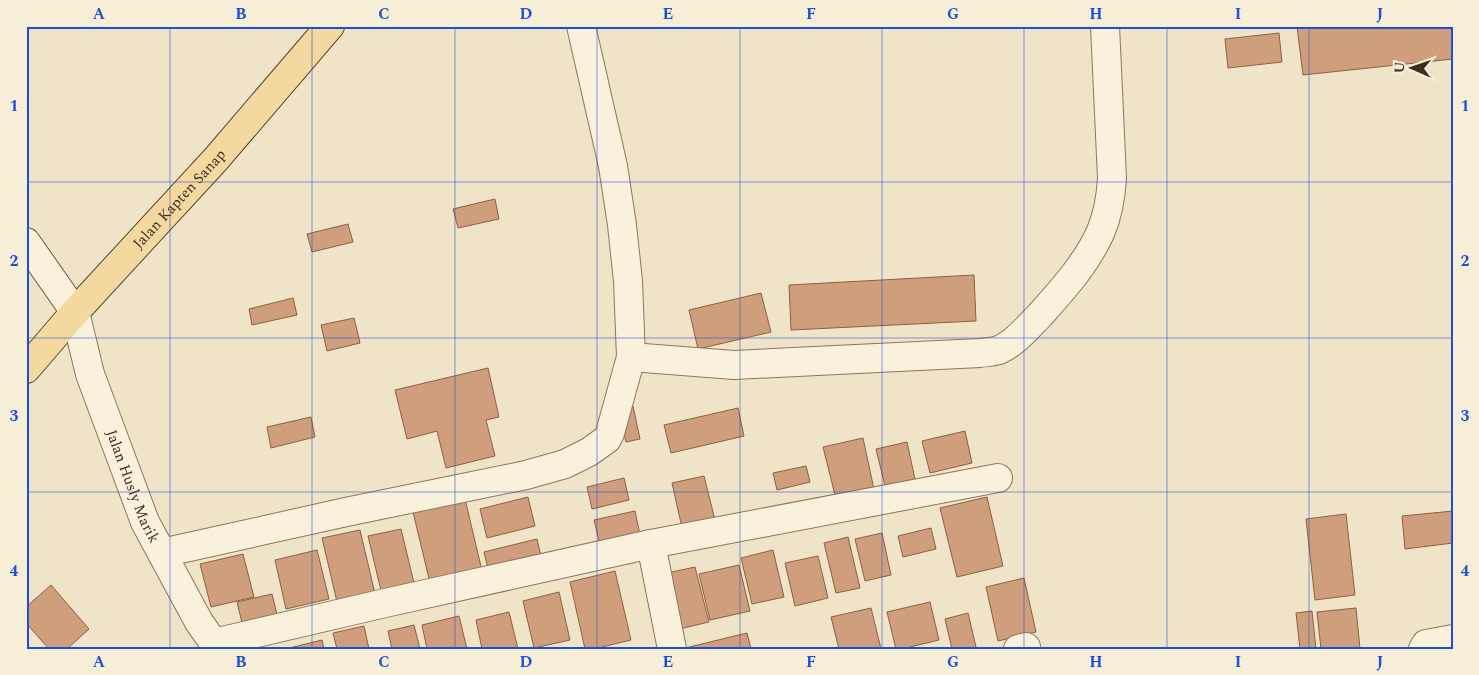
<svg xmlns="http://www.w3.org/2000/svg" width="1479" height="675" font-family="Spectral,serif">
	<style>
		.building { fill: #cf9f7d; stroke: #8d5f41 }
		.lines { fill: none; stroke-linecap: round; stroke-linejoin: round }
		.street-casing { stroke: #8d765c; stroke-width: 30 }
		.secondary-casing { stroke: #6f573f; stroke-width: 30 }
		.primary-casing { stroke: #5b4430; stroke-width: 30 }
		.street { stroke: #faf1dc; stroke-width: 28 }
		.secondary { stroke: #faf1dc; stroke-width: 28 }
		.primary { stroke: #f3d9a0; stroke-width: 28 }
		.grid { fill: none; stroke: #1d4ed8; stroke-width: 1; stroke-opacity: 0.55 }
		.labels { text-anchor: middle; stroke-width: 4; stroke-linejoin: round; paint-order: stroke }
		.street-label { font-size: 15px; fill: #3d2e20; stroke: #f7eed8 }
		.neatline { fill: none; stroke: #1d4ed8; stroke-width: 2 }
		.grid-label { font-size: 16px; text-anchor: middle; font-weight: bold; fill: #1d4ed8 }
	</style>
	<rect width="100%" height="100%" fill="#f0e4c8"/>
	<g class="building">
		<polygon points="1297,26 1453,26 1453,59 1303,75"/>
		<polygon points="1279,33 1282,62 1228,68 1225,39"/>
		<polygon points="495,199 499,219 458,228 453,209"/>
		<polygon points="348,224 353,242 312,252 307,234"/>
		<polygon points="974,275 976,321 791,330 789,285"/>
		<polygon points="761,293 771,332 698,349 689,310"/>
		<polygon points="293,298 297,315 252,325 249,309"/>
		<polygon points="354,318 360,343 327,351 321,325"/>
		<polygon points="488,368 499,417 486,420 495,456 446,468 437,431 407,439 395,390"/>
		<polygon points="633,406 640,439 626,442 618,410"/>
		<polygon points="738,408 744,436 671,453 664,425"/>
		<polygon points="311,417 315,437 271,448 267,427"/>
		<polygon points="965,431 972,463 930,473 922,441"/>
		<polygon points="863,438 875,494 837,503 823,447"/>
		<polygon points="907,442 915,479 885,486 876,449"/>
		<polygon points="806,466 810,482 777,490 773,473"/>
		<polygon points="704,476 716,524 683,532 672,483"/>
		<polygon points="624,478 629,500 592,509 587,487"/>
		<polygon points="528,497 535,526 487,538 480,509"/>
		<polygon points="987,497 1003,566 957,577 940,508"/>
		<polygon points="465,499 483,575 431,587 413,512"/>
		<polygon points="635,511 642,544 602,553 594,520"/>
		<polygon points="1453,511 1453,543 1405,549 1402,516"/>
		<polygon points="1346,514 1355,595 1315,600 1306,519"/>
		<polygon points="931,528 936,549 903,557 898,536"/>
		<polygon points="401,529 415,587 382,595 368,536"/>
		<polygon points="360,530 376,598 338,606 322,538"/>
		<polygon points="882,533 891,575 865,581 855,539"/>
		<polygon points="848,537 860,588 836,593 824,543"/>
		<polygon points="537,539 543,565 490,577 484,552"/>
		<polygon points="317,550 329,599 286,609 275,560"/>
		<polygon points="773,550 784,597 752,604 741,558"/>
		<polygon points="243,554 254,597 211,607 200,564"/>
		<polygon points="818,556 828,598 795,606 785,563"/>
		<polygon points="739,565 750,611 710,620 699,574"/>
		<polygon points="695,567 709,622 671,631 658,575"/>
		<polygon points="615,571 631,640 594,649 585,649 570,582"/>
		<polygon points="1024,578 1036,632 998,641 986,587"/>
		<polygon points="51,585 89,629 67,649 49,649 26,623 26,607"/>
		<polygon points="559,592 570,640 534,648 523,601"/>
		<polygon points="272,594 279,623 244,631 237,602"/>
		<polygon points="930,602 939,640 902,649 896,649 887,612"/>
		<polygon points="871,608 881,649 839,649 831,617"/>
		<polygon points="1356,608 1360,649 1321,649 1317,612"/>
		<polygon points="1312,611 1316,649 1300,649 1296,613"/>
		<polygon points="509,612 518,649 482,649 476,620"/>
		<polygon points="968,613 976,647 969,649 952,649 945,619"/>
		<polygon points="459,616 467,649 427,649 422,625"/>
		<polygon points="414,625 420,649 392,649 388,631"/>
		<polygon points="364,626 369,649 337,649 333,633"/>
		<polygon points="747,633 751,649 681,649"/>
		<polygon points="322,640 324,649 285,649"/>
	</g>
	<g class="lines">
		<defs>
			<g id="street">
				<path id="s1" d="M75 312 90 374 145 522 199 622 218 649"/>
				<path d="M631 357 734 365 980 353C986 352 993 352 999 350 1015 343 1028 327 1040 315 1063 289 1087 263 1101 231 1108 214 1111 196 1112 178L1105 26"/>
				<polyline points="651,544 672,649"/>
				<polyline points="162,553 346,512 526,475 565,464 589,452 607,439 610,433 631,357 628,281 622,225 613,166 581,26"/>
				<polyline points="214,643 385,603 651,544 998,478"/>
				<polyline points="1018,649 1026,647"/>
				<polyline points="1423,649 1426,644 1453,639"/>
			</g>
			<polyline id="secondary" points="26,242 75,312"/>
			<g id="primary">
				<path id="s2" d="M26 369 75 312 216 159 330 26"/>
			</g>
		</defs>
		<use href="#street" class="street-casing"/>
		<use href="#secondary" class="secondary-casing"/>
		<use href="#primary" class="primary-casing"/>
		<use href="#street" class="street"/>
		<use href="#secondary" class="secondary"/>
		<use href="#primary" class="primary"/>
	</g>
	<path class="grid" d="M170 26V649M312 26V649M455 26V649M597 26V649M740 26V649M882 26V649M1024 26V649M1167 26V649M1309 26V649M26 182H1453M26 338H1453M26 492H1453"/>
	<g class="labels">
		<g class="street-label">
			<text dy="5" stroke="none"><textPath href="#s2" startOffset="229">Jalan Kapten Sanap</textPath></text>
			<text dy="5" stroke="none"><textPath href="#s1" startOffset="184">Jalan Husly Marik</textPath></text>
		</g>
	</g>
	<rect width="1479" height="675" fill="none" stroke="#f7eed8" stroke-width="55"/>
	<g transform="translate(1412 68) rotate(272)" stroke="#f7eed8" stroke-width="4" paint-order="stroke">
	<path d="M0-4L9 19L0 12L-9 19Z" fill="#3d2e20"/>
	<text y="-8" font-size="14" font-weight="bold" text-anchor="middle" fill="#3d2e20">U</text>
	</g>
	<rect x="28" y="28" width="1424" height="620" class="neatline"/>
	<g class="grid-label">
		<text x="99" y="19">A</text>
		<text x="241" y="19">B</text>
		<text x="384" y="19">C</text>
		<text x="526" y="19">D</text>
		<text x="668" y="19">E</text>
		<text x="811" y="19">F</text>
		<text x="953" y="19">G</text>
		<text x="1096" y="19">H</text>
		<text x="1238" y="19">I</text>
		<text x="1380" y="19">J</text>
		<text x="14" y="111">1</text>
		<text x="1465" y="111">1</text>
		<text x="14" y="266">2</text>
		<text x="1465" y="266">2</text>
		<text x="14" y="421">3</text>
		<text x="1465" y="421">3</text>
		<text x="14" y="576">4</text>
		<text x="1465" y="576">4</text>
		<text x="99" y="667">A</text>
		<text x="241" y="667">B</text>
		<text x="384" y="667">C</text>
		<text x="526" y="667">D</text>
		<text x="668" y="667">E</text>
		<text x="811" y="667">F</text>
		<text x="953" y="667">G</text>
		<text x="1096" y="667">H</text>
		<text x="1238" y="667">I</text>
		<text x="1380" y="667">J</text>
	</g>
</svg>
